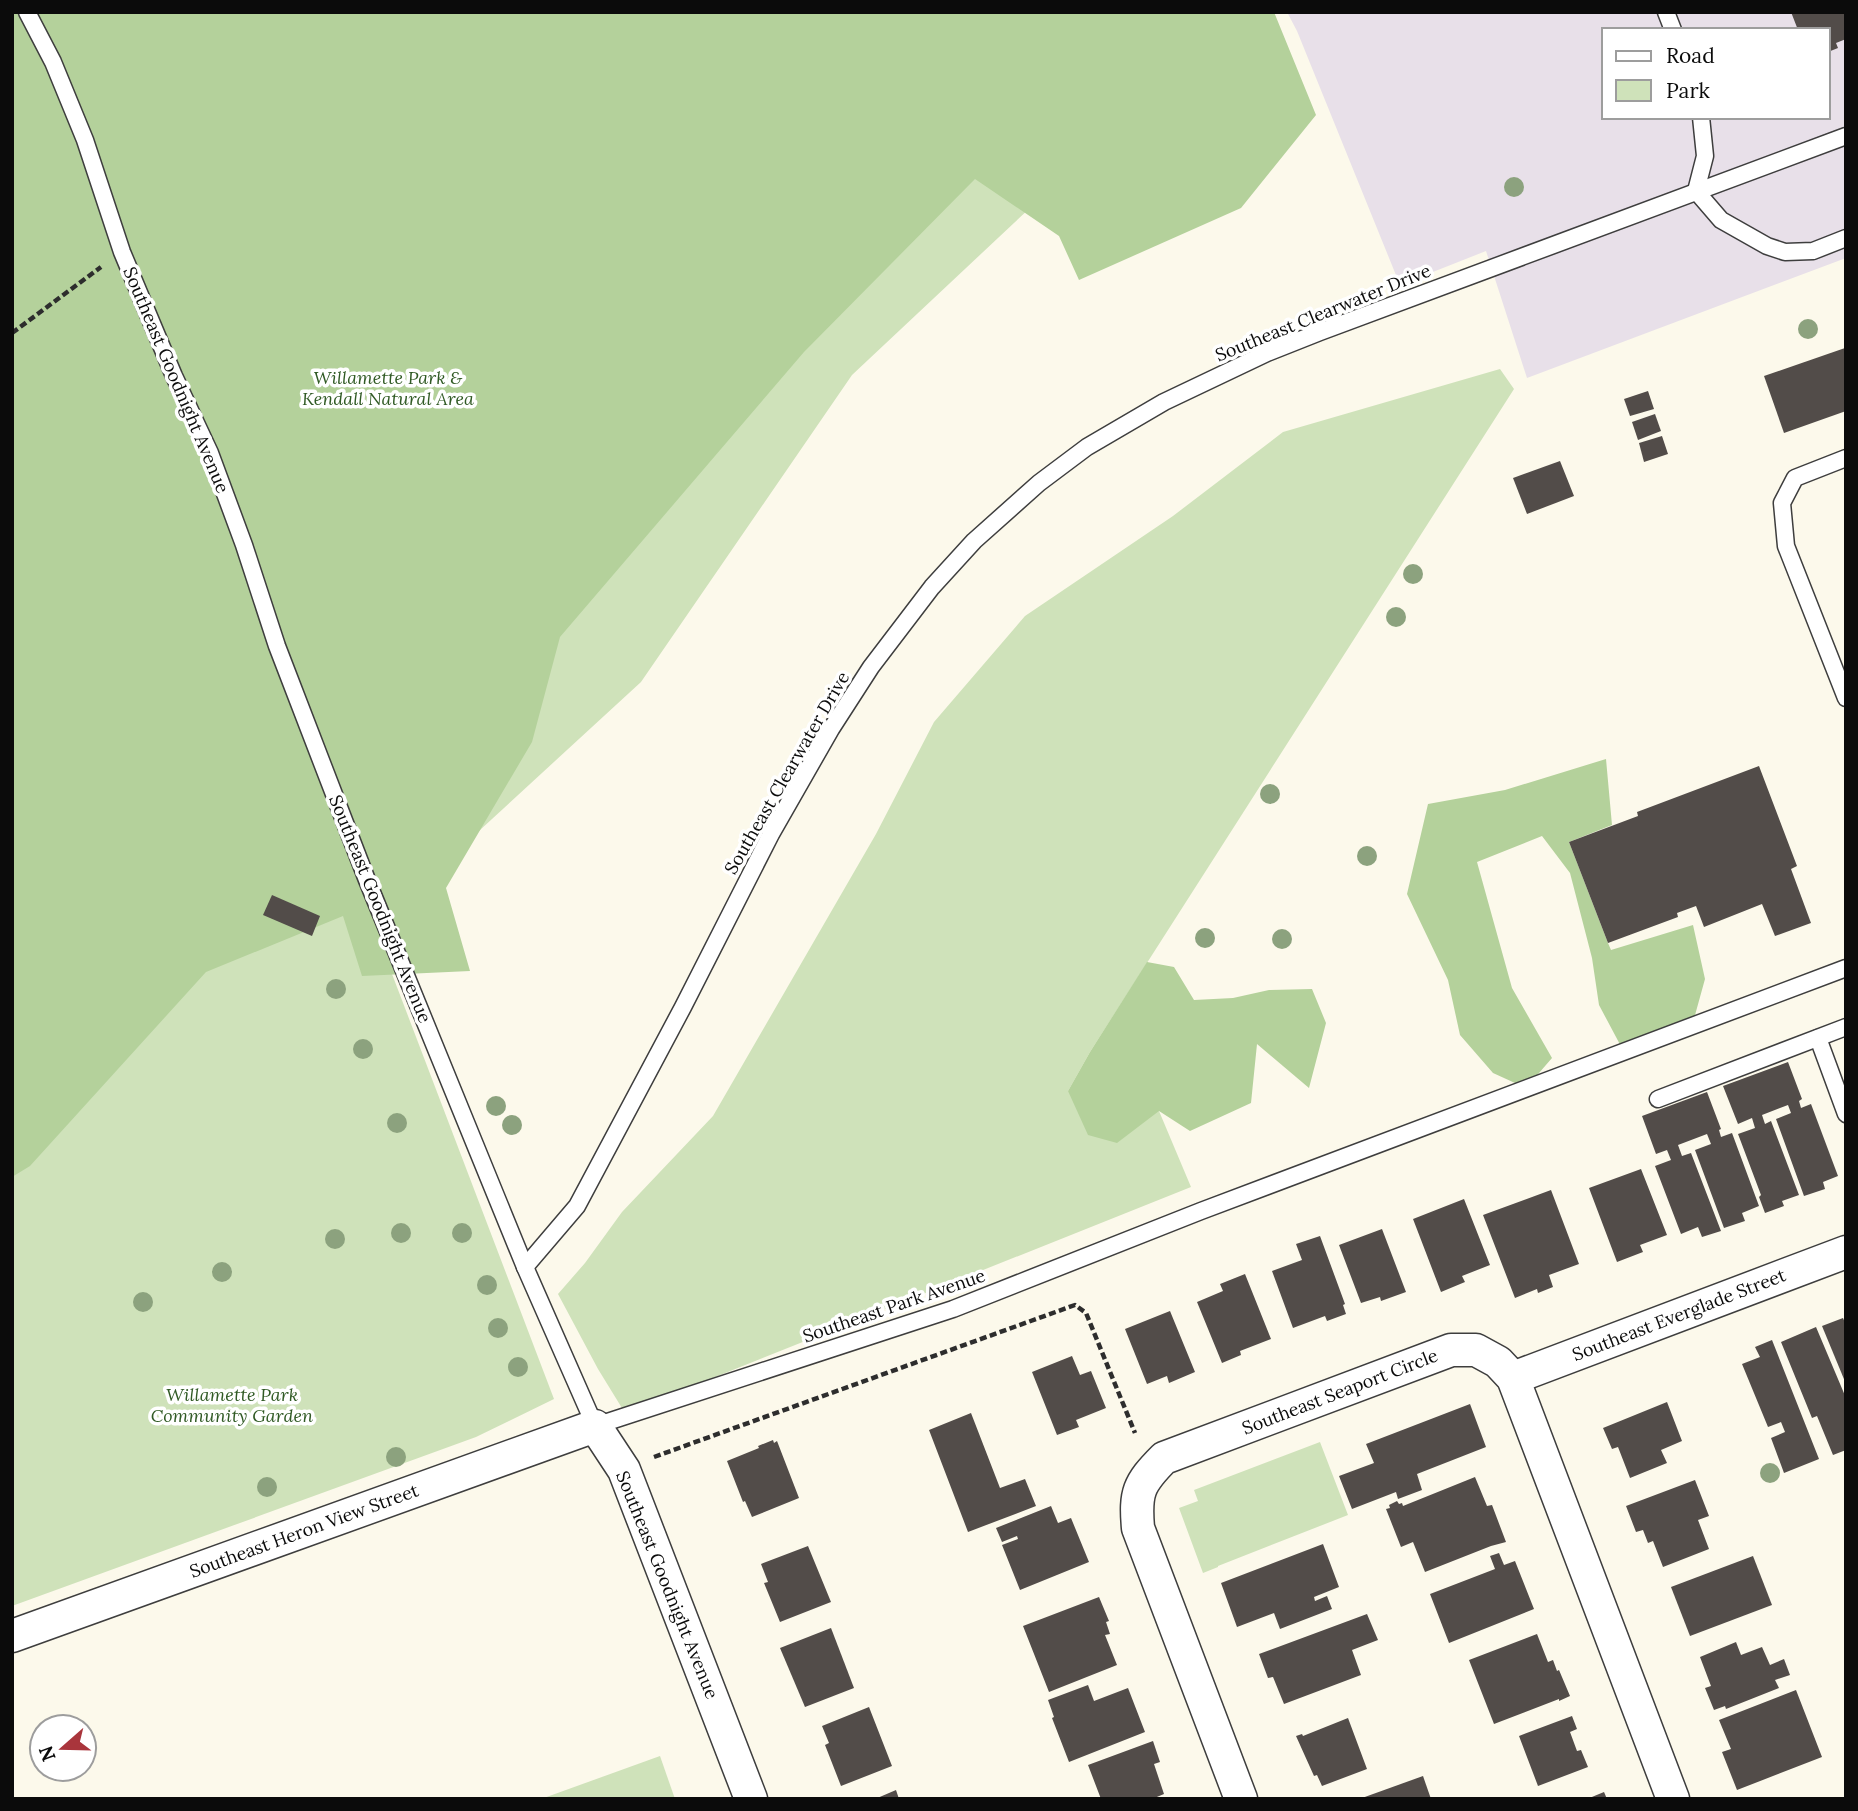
<svg xmlns="http://www.w3.org/2000/svg" width="1858" height="1811" font-family="Lora,serif">
  <style>
    .industrial { fill: #e8e0e9; fill-rule: evenodd }
    .green { fill: #cfe2ba }
    .forest { fill: #b4d19b }
    .building { fill: #524c49 }
    .lines { fill: none; stroke-linecap: round; stroke-linejoin: round }
    .lane-casing { stroke: #3e3e3e; stroke-width: 19 }
    .street-casing { stroke: #3e3e3e; stroke-width: 35 }
    .path { stroke: #2d2d2d; stroke-width: 4.5; stroke-dasharray: 7 3.5; stroke-linecap: butt }
    .lane { stroke: #fff; stroke-width: 16 }
    .street { stroke: #fff; stroke-width: 32 }
    .tree { fill: #8ca27e }
    .labels { text-anchor: middle; stroke-width: 7; stroke-linejoin: round; paint-order: stroke }
    .street-label { font-size: 18px; fill: #0b0b0b; stroke: #fff }
    .park-label { font-size: 18px; font-style: italic; fill: #305a24; stroke: #fff }
  </style>
  <rect width="100%" height="100%" fill="#fcf9eb"/>
  <path class="industrial" d="M1287,12H1846V258L1527,378L1486,251L1400,285L1297,31ZM1604,30H1828V117H1604Z"/>
  <g class="green">
    <polygon points="12,12 1000,12 1031,207 852,375 641,682 456,852 360,890 554,1399 476,1437 12,1606"/>
    <polygon points="1500,369 1514,389 1090,1052 1068,1091 1159,1111 1191,1187 625,1413 598,1369 558,1294 585,1263 622,1212 713,1116 876,834 934,722 1025,616 1173,516 1283,432"/>
    <polygon points="1320,1442 1348,1515 1218,1566 1218,1567 1203,1573 1179,1508 1198,1501 1194,1490"/>
    <polygon points="660,1756 675,1799 541,1799"/>
  </g>
  <g class="forest">
    <polygon points="12,12 1274,12 1316,115 1241,208 1079,280 1059,236 975,179 804,352 560,637 532,742 446,888 470,971 362,976 343,916 206,972 30,1166 12,1177"/>
    <polygon points="1606,759 1612,825 1569,842 1608,943 1611,950 1693,925 1705,979 1692,1026 1624,1052 1599,1005 1592,958 1570,873 1542,836 1477,862 1512,988 1552,1058 1526,1088 1493,1073 1460,1035 1448,980 1407,894 1428,804 1505,790"/>
    <polygon points="1147,962 1174,967 1194,1000 1233,998 1269,990 1312,989 1326,1023 1309,1088 1257,1044 1251,1103 1190,1131 1159,1111 1117,1143 1088,1135 1068,1091 1090,1052"/>
  </g>
  <g class="building">
    <polygon points="1791,12 1846,12 1846,39 1836,43 1838,48 1828,52 1828,30 1798,30"/>
    <polygon points="1845,348 1846,411 1784,433 1764,376"/>
    <polygon points="1648,391 1654,409 1630,416 1624,399"/>
    <polygon points="1655,414 1661,431 1638,440 1632,422"/>
    <polygon points="1662,436 1668,454 1644,462 1639,443"/>
    <polygon points="1560,461 1574,496 1527,514 1513,478"/>
    <polygon points="1759,766 1797,866 1791,869 1811,923 1775,936 1762,904 1704,927 1696,906 1677,913 1678,917 1608,943 1569,842 1638,816 1637,812"/>
    <polygon points="272,895 320,916 312,936 263,915"/>
    <polygon points="1788,1062 1802,1099 1799,1101 1801,1108 1811,1104 1838,1176 1823,1182 1825,1189 1804,1196 1776,1119 1791,1113 1788,1105 1762,1115 1765,1124 1771,1121 1799,1195 1782,1201 1784,1206 1765,1213 1759,1197 1761,1195 1738,1134 1755,1128 1752,1118 1738,1124 1723,1086"/>
    <polygon points="1707,1092 1721,1129 1719,1130 1721,1137 1732,1133 1759,1206 1742,1213 1745,1221 1724,1228 1695,1150 1711,1144 1707,1134 1678,1145 1682,1156 1691,1153 1721,1231 1702,1237 1698,1227 1681,1234 1655,1166 1671,1160 1667,1150 1656,1154 1642,1116"/>
    <polygon points="1641,1169 1667,1235 1640,1245 1643,1252 1617,1262 1589,1188"/>
    <polygon points="1551,1190 1579,1264 1549,1275 1553,1287 1538,1293 1537,1289 1515,1298 1483,1215"/>
    <polygon points="1464,1199 1490,1265 1462,1276 1465,1282 1441,1292 1413,1219"/>
    <polygon points="1382,1229 1406,1292 1381,1301 1380,1297 1361,1303 1339,1245"/>
    <polygon points="1320,1236 1345,1304 1343,1305 1346,1314 1327,1321 1325,1316 1293,1328 1272,1271 1302,1260 1296,1244"/>
    <polygon points="1245,1274 1271,1339 1240,1351 1241,1355 1222,1363 1197,1302 1223,1291 1220,1284"/>
    <polygon points="1170,1311 1195,1372 1169,1383 1167,1376 1147,1384 1125,1329"/>
    <polygon points="1843,1318 1846,1325 1846,1384 1822,1326"/>
    <polygon points="1816,1327 1846,1398 1846,1450 1833,1455 1817,1416 1812,1418 1781,1342"/>
    <polygon points="1772,1340 1819,1459 1784,1473 1771,1438 1785,1432 1781,1422 1768,1427 1742,1364 1760,1357 1755,1347"/>
    <polygon points="1072,1356 1080,1375 1091,1371 1106,1408 1076,1420 1079,1427 1057,1435 1032,1372"/>
    <polygon points="1667,1402 1682,1441 1661,1450 1667,1463 1630,1478 1618,1447 1612,1449 1603,1428"/>
    <polygon points="1470,1404 1486,1447 1417,1474 1422,1490 1398,1499 1396,1492 1352,1509 1339,1476 1374,1463 1366,1444"/>
    <polygon points="971,1413 1000,1488 1025,1479 1036,1506 968,1532 929,1430"/>
    <polygon points="773,1440 774,1443 777,1441 799,1498 752,1517 745,1501 743,1502 727,1461 759,1448 758,1446"/>
    <polygon points="1475,1477 1487,1506 1492,1505 1506,1542 1491,1546 1425,1572 1413,1542 1401,1547 1386,1509 1390,1508 1389,1505 1397,1501 1399,1504 1402,1503 1403,1506"/>
    <polygon points="1695,1480 1709,1516 1698,1520 1709,1549 1663,1567 1653,1541 1648,1543 1643,1530 1636,1532 1626,1506"/>
    <polygon points="1051,1506 1058,1523 1071,1518 1089,1562 1020,1590 1002,1545 1018,1539 1017,1536 1002,1542 996,1528"/>
    <polygon points="1323,1544 1339,1587 1314,1597 1315,1601 1327,1596 1332,1609 1280,1629 1274,1613 1237,1627 1221,1583"/>
    <polygon points="808,1546 831,1602 780,1622 764,1583 768,1582 761,1564"/>
    <polygon points="1499,1553 1504,1565 1515,1561 1534,1609 1449,1643 1430,1594 1495,1569 1490,1556"/>
    <polygon points="1753,1556 1772,1605 1690,1636 1671,1587"/>
    <polygon points="1099,1597 1109,1621 1106,1622 1110,1634 1105,1635 1117,1665 1049,1692 1023,1626"/>
    <polygon points="1367,1614 1378,1640 1352,1650 1361,1675 1284,1704 1273,1677 1268,1678 1259,1654"/>
    <polygon points="831,1628 854,1688 805,1707 780,1648"/>
    <polygon points="1537,1634 1548,1662 1553,1660 1557,1671 1559,1670 1570,1696 1559,1701 1559,1699 1494,1724 1469,1660"/>
    <polygon points="1736,1642 1741,1655 1762,1647 1770,1665 1784,1659 1790,1675 1775,1680 1779,1688 1726,1709 1725,1706 1714,1710 1705,1688 1711,1686 1700,1657"/>
    <polygon points="1088,1685 1094,1701 1128,1688 1145,1732 1069,1762 1052,1718 1054,1717 1048,1700"/>
    <polygon points="1796,1690 1822,1757 1737,1790 1722,1752 1731,1749 1719,1720"/>
    <polygon points="869,1707 892,1766 841,1786 825,1745 829,1743 822,1726"/>
    <polygon points="1572,1716 1577,1729 1570,1732 1577,1751 1581,1750 1588,1767 1538,1786 1519,1736"/>
    <polygon points="1348,1718 1367,1769 1322,1786 1317,1775 1314,1776 1296,1736 1302,1734 1303,1736"/>
    <polygon points="1153,1741 1160,1762 1154,1764 1164,1794 1152,1799 1101,1799 1088,1765"/>
    <polygon points="1423,1776 1431,1799 1362,1799 1362,1798"/>
    <polygon points="896,1790 899,1799 875,1799"/>
    <polygon points="1604,1792 1607,1799 1587,1799"/>
  </g>
  <g class="lines">
    <g class="lane-casing">
      <g id="lane">
        <polyline points="27,12 53,62 85,140 122,252 174,376 210,453 244,545 277,646 367,880 525,1267 595,1426 953,1309 1201,1211 1846,968"/>
        <polyline points="1666,12 1673,30"/>
        <polyline points="1696,191 1721,220 1767,246 1785,252 1813,251 1846,238"/>
        <polyline points="1696,191 1705,156 1701,117"/>
        <polyline points="1846,458 1795,478 1782,503 1786,546 1846,698"/>
        <polyline points="1818,1038 1846,1114"/>
        <polyline points="1658,1099 1846,1027"/>
        <polyline points="525,1267 577,1206 683,1007 771,834 831,729 871,667 932,587 974,541 1039,483 1087,447 1164,402 1267,353 1320,332 1846,136"/>
      </g>
    </g>
    <g class="street-casing">
      <g id="street">
        <polyline points="1513,1378 1846,1252"/>
        <polyline points="12,1636 595,1426 624,1470 751,1799"/>
        <path d="M1241,1799L1138,1528C1135,1493 1138,1484 1164,1458L1451,1350H1476L1498,1362L1513,1378L1673,1799"/>
      </g>
    </g>
    <g class="path">
      <polyline points="12,333 101,267"/>
      <polyline points="654,1457 1075,1305 1086,1313 1135,1433"/>
    </g>
    <use href="#lane" class="lane"/>
    <use href="#street" class="street"/>
  </g>
  <g class="tree">
    <circle cx="1514" cy="187" r="10"/>
    <circle cx="1808" cy="329" r="10"/>
    <circle cx="1413" cy="574" r="10"/>
    <circle cx="1396" cy="617" r="10"/>
    <circle cx="1270" cy="794" r="10"/>
    <circle cx="1367" cy="856" r="10"/>
    <circle cx="1205" cy="938" r="10"/>
    <circle cx="1282" cy="939" r="10"/>
    <circle cx="336" cy="989" r="10"/>
    <circle cx="363" cy="1049" r="10"/>
    <circle cx="496" cy="1106" r="10"/>
    <circle cx="397" cy="1123" r="10"/>
    <circle cx="512" cy="1125" r="10"/>
    <circle cx="401" cy="1233" r="10"/>
    <circle cx="462" cy="1233" r="10"/>
    <circle cx="335" cy="1239" r="10"/>
    <circle cx="222" cy="1272" r="10"/>
    <circle cx="487" cy="1285" r="10"/>
    <circle cx="143" cy="1302" r="10"/>
    <circle cx="498" cy="1328" r="10"/>
    <circle cx="518" cy="1367" r="10"/>
    <circle cx="396" cy="1457" r="10"/>
    <circle cx="1770" cy="1473" r="10"/>
    <circle cx="267" cy="1487" r="10"/>
  </g>
  <g class="labels">
    <g class="street-label">
      <text transform="translate(1323 313) rotate(-22)" y="6">Southeast Clearwater Drive</text>
      <text transform="translate(176 380) rotate(67)" y="6">Southeast Goodnight Avenue</text>
      <text transform="translate(787 773) rotate(-60)" y="6">Southeast Clearwater Drive</text>
      <text transform="translate(380 909) rotate(68)" y="6">Southeast Goodnight Avenue</text>
      <text transform="translate(894 1306) rotate(-19)" y="6">Southeast Park Avenue</text>
      <text transform="translate(1679 1315) rotate(-21)" y="6">Southeast Everglade Street</text>
      <text transform="translate(1340 1392) rotate(-21)" y="6">Southeast Seaport Circle</text>
      <text transform="translate(304 1531) rotate(-20)" y="6">Southeast Heron View Street</text>
      <text transform="translate(667 1585) rotate(68)" y="6">Southeast Goodnight Avenue</text>
    </g>
    <g class="park-label">
      <text x="388" y="384">Willamette Park &amp;<tspan x="388" dy="21">Kendall Natural Area</tspan></text>
      <text x="232" y="1401">Willamette Park<tspan x="232" dy="21">Community Garden</tspan></text>
    </g>
  </g>
  <rect width="1858" height="1811" fill="none" stroke="#0b0b0b" stroke-width="28"/>
  <rect x="1602" y="28" width="228" height="91" fill="#ffffff" stroke="#9d9d9d" stroke-width="2"/>
  <rect x="1616" y="51" width="35" height="10" fill="#ffffff" stroke="#9d9d9d" stroke-width="2"/>
  <text x="1666" y="63" font-size="21" fill="#0b0b0b">Road</text>
  <rect x="1616" y="80" width="35" height="21" fill="#cfe2ba" stroke="#9d9d9d" stroke-width="2"/>
  <text x="1666" y="98" font-size="21" fill="#0b0b0b">Park</text>
  <g transform="translate(63 1748) rotate(250)"><circle r="33" fill="#ffffff" stroke="#9d9d9d" stroke-width="2"/>
  <path d="M0-5L12 26L0 18L-12 26Z" fill="#a9353c"/>
  <text y="-10" font-size="19" font-weight="bold" text-anchor="middle" fill="#0b0b0b">N</text>
  </g>
</svg>
